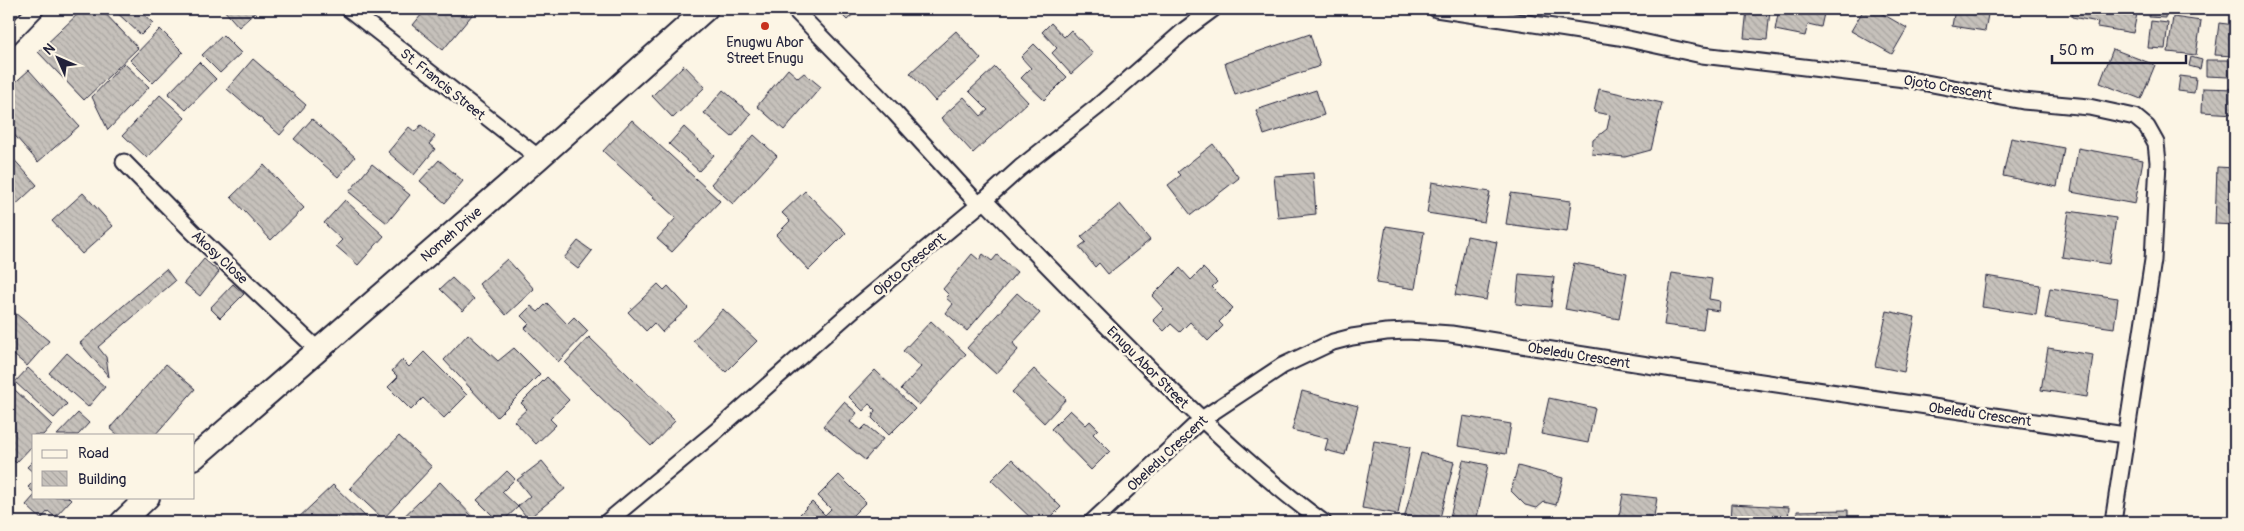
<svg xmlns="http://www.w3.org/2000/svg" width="2244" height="531" font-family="Pangolin,sans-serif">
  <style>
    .building { fill: url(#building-back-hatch); stroke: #22223b }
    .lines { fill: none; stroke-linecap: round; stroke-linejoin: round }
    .minor-casing { stroke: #22223b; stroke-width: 19 }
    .secondary-casing { stroke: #22223b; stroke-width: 26 }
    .minor { stroke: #fcf5e5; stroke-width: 15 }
    .secondary { stroke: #fcf5e5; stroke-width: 22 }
    .poi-dot { fill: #c8321e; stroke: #fcf5e5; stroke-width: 2 }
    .labels { text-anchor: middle; stroke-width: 5; stroke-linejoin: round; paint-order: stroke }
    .poi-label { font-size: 14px; fill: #22223b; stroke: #fcf5e5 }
    .street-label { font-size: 14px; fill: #22223b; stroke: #fcf5e5 }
  </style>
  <defs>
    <pattern id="building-back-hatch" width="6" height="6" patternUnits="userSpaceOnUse" patternTransform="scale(1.25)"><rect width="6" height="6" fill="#c6c1bb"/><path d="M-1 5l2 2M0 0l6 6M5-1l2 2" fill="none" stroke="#aaa6a2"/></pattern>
  </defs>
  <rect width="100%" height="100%" fill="#fcf5e5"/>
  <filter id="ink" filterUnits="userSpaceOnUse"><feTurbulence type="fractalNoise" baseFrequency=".02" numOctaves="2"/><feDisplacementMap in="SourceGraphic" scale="10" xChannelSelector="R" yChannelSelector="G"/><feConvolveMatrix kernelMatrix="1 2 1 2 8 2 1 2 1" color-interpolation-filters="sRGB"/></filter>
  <g filter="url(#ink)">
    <g class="building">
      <polygon points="83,9 101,9 138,48 84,100 38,52"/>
      <polygon points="113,9 138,9 153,23 141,35"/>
      <polygon points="223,9 259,9 239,27"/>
      <polygon points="426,9 477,9 443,50 413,25"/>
      <polygon points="836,9 859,9 847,20"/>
      <polygon points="1747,9 1770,10 1767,40 1744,38"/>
      <polygon points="1779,9 1825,9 1821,27 1808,24 1805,36 1775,30"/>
      <polygon points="1864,9 1874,9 1907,28 1892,54 1851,31"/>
      <polygon points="1955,9 1989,9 1985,31 1952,26"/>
      <polygon points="2073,9 2138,9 2133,33 2097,27 2098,22 2072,17"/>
      <polygon points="2150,9 2166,9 2165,18 2149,17"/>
      <polygon points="2173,17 2201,21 2196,55 2168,52"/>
      <polygon points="2151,21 2168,23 2165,49 2148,48"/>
      <polygon points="1051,23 1064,37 1071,30 1093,54 1071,74 1052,53 1057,48 1042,32"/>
      <polygon points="2219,23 2235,25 2235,56 2215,55"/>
      <polygon points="160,29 183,52 153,83 130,60"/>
      <polygon points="956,31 981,59 935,101 910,73"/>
      <polygon points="1310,34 1320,66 1235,95 1225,63"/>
      <polygon points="223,35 241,53 220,73 202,55"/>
      <polygon points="1034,44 1067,77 1044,100 1021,78 1031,68 1021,57"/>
      <polygon points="2113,49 2155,65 2141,99 2100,83"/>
      <polygon points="2191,57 2202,60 2200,69 2189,66"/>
      <polygon points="253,59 306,105 280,135 227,89"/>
      <polygon points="2206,60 2229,60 2229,77 2206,76"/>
      <polygon points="199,62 216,79 186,110 168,94"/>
      <polygon points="124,63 149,87 108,130 92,97"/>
      <polygon points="684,65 705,87 673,118 652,96"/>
      <polygon points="995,67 1028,102 973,153 941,118 964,97 981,116 988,110 969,91"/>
      <polygon points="788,69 798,78 804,73 821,87 784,130 757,106"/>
      <polygon points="29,70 79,126 38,162 9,129 9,88"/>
      <polygon points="2180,76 2196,78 2194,93 2178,91"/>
      <polygon points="2203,88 2235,89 2235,114 2202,112"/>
      <polygon points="1599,89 1662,103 1651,150 1625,157 1592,154 1593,140 1607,129 1610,115 1594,112"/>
      <polygon points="723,90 751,114 732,137 704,113"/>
      <polygon points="1316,90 1324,115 1264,135 1256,110"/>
      <polygon points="160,95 185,118 147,158 123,135"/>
      <polygon points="312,119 355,157 338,177 294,139"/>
      <polygon points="632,120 720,201 672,252 657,239 676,218 603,151"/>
      <polygon points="421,125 435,137 429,144 435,149 414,175 388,152 409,127 415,132"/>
      <polygon points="684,127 714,155 699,171 669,144"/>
      <polygon points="754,135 777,156 733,204 711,184"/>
      <polygon points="2011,138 2064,148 2057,187 2003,176"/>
      <polygon points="1213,144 1239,178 1191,215 1168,185 1181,175 1178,172"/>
      <polygon points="2078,148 2143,160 2135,204 2071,192"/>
      <polygon points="9,154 37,185 9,211"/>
      <polygon points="439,160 463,181 445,203 420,181"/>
      <polygon points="372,164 410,195 387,223 349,192"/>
      <polygon points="264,165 304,208 271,240 231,197"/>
      <polygon points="2217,167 2235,168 2235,225 2215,224"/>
      <polygon points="1313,173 1316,214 1278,218 1274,176"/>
      <polygon points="1432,182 1490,192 1484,222 1427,213"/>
      <polygon points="805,191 846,233 809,270 776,235 790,221 782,213"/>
      <polygon points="83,193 113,226 82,254 52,221"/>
      <polygon points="1511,193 1571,201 1567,232 1506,224"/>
      <polygon points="345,200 384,236 358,265 336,246 342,240 324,223"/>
      <polygon points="1120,204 1150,240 1108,274 1099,263 1095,267 1079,247 1086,242 1081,237"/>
      <polygon points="2069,211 2116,218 2109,264 2062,257"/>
      <polygon points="1386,226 1424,232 1415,289 1376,283"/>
      <polygon points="1467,236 1497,242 1486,300 1455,295"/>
      <polygon points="578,241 592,251 578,269 564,258"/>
      <polygon points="972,254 979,260 983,254 992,261 997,255 1017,272 967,331 946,313 953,304 946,298 949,295 943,289"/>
      <polygon points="204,259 219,272 200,296 184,283"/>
      <polygon points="507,259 534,289 506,315 479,284"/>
      <polygon points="1574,263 1627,273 1619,319 1565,309"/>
      <polygon points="1180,268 1191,280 1203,268 1217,282 1212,287 1233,308 1219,322 1223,326 1208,341 1190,322 1180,332 1171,324 1164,331 1153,320 1164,309 1152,296"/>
      <polygon points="166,269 175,281 98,347 106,357 109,377 80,343"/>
      <polygon points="1672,273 1712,279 1709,299 1720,301 1719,311 1706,309 1703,330 1664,325"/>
      <polygon points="1519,274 1554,277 1551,307 1516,304"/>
      <polygon points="1986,276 2040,285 2036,315 1982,307"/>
      <polygon points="452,278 474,299 463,311 440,289"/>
      <polygon points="233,284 244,294 220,318 210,308"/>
      <polygon points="658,284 664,290 668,286 688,308 662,332 654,323 646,331 628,312"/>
      <polygon points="2050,288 2118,298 2114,328 2045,318"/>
      <polygon points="1017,293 1040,313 1013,343 1018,350 996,374 967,348"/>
      <polygon points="547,303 567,324 574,317 588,331 558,362 525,328 529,324 521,316 531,306 538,312"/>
      <polygon points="9,308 49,341 27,366 9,351"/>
      <polygon points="723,309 757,341 726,372 693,341"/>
      <polygon points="1887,311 1915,317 1904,372 1875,366"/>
      <polygon points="931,321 966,354 919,405 901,389 921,367 903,351"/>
      <polygon points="468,334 498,361 514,348 540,374 497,417 444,360"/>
      <polygon points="589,337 675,421 651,446 565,363"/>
      <polygon points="2048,348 2093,355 2087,397 2041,390"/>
      <polygon points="424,352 467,395 444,418 423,398 411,410 388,387 398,377 392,371 402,360 409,367"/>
      <polygon points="67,353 105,387 88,407 49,373"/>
      <polygon points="166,364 195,389 155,435 118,435 110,428"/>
      <polygon points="28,368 67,404 54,418 15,382"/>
      <polygon points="1034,369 1066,399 1044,423 1012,392"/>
      <polygon points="875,370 915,409 889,435 872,418 875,410 869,404 863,411 849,397"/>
      <polygon points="547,377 569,400 550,419 556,425 536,444 514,421 527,409 521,403"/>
      <polygon points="14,389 52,425 43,435 34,435 34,444 16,463 9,456 9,395"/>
      <polygon points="1302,391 1358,406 1345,455 1325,450 1328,439 1292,430"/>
      <polygon points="1549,398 1595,408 1588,443 1541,434"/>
      <polygon points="844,402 857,413 850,422 861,430 866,425 883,439 865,460 823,426"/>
      <polygon points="1070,410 1086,425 1090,421 1098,429 1093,434 1110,451 1091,470 1051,429"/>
      <polygon points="78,413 89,423 78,435 57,435"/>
      <polygon points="1463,416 1511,424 1506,454 1458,446"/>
      <polygon points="399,436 432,467 383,519 350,488"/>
      <polygon points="1374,441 1410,447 1398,514 1362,508"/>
      <polygon points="1421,453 1454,462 1439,522 1418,522 1404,519"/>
      <polygon points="1012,459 1061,507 1046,522 1035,522 991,480"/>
      <polygon points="34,460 34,473 27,467"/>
      <polygon points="1463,460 1488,465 1476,522 1449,522"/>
      <polygon points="542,461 565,489 528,519 518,506 530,496 517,480"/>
      <polygon points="1518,466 1563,478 1556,505 1544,502 1537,508 1525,505 1511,491"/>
      <polygon points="507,471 515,479 502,492 518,507 502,522 499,522 477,500"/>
      <polygon points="839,475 866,502 846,522 808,522 800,514 812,502 825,515 831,509 818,496"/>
      <polygon points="34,481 34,493 28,487"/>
      <polygon points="440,482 473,517 467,522 398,522"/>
      <polygon points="333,485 369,520 367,522 294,522"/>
      <polygon points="1623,494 1657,498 1653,522 1618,522"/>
      <polygon points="34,496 68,497 71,500 55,517 48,511 41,519 26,505"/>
      <polygon points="1731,504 1789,507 1788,522 1730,522"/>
      <polygon points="1848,510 1848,522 1797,522 1797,511"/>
    </g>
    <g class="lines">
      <g class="minor-casing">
        <g id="minor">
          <polyline points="349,9 539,158"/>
          <polyline points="794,9 895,113 979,205"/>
          <polyline points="1436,9 1619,37 1702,55 1905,79 2023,101 2089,107 2135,117 2147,127 2156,143 2158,162 2153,260 2113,522"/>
          <polyline points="9,37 36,9"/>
          <polyline points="124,162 193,232 318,350"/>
          <path d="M984,200C1043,261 1102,322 1163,382C1214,431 1265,480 1323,522"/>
          <polyline points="607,522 715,432 854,309 979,205 1020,168 1097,107 1186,29 1213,9"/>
          <polyline points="1092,522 1202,419 1282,366 1333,342 1352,337 1386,332 1408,331 1451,334 1673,369 2125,435"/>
        </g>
      </g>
      <g class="secondary-casing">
        <g id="secondary">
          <polyline points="194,458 539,158 706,9"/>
          <polyline points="122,522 148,497"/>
        </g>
      </g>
      <use href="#minor" class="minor"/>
      <use href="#secondary" class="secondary"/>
    </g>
  </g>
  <circle class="poi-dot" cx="765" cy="26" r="5"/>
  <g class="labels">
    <g class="poi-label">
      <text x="765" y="47">Enugwu Abor<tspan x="765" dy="16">Street Enugu</tspan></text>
    </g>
    <g class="street-label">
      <text transform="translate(443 84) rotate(39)" y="5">St. Francis Street</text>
      <text transform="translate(1948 87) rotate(10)" y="5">Ojoto Crescent</text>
      <text transform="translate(451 234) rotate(-41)" y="5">Nomeh Drive</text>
      <text transform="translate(220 257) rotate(43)" y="5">Akosy Close</text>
      <text transform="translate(909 264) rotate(-40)" y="5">Ojoto Crescent</text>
      <text transform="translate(1579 355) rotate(9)" y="5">Obeledu Crescent</text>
      <text transform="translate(1148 367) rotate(45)" y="5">Enugu Abor Street</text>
      <text transform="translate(1980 414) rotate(8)" y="5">Obeledu Crescent</text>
      <text transform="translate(1167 453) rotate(-43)" y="5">Obeledu Crescent</text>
    </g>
  </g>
  <rect width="2244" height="531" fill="none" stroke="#fcf5e5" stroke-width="30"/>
  <rect x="15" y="15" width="2214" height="501" fill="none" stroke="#22223b" stroke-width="2" filter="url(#ink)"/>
  <rect x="32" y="434" width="162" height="65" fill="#fcf5e5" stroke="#a5a1a1"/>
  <rect x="42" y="450" width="25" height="8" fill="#fcf5e5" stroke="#a5a1a1"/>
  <text x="78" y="458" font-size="15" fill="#22223b">Road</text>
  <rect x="42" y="471" width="25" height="15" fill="url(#building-back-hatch)" stroke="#a5a1a1"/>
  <text x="78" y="484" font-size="15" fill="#22223b">Building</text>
  <g transform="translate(58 58) rotate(315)" stroke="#fcf5e5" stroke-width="4" paint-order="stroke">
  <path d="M0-4L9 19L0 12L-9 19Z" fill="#22223b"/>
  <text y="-8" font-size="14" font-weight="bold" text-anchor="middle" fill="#22223b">N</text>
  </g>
  <path d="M2052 55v8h134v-8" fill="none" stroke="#22223b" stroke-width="2.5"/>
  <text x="2059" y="55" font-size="15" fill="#22223b" stroke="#fcf5e5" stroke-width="4" paint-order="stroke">50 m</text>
</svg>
